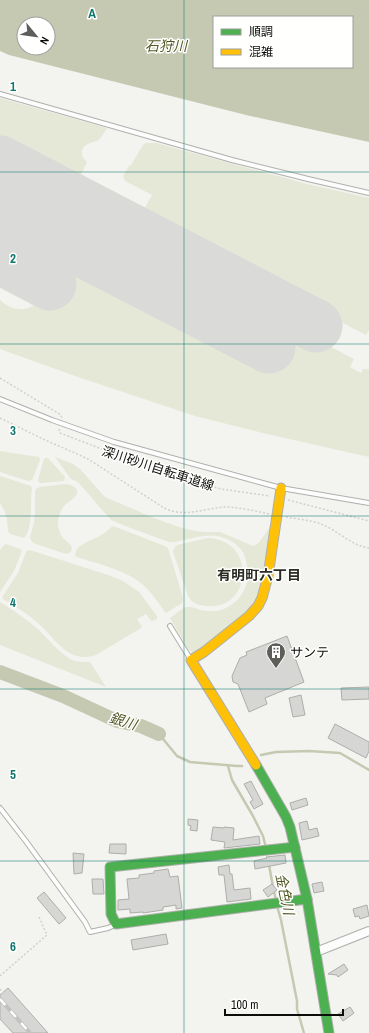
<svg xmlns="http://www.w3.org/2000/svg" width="369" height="1033" font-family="'Archivo Narrow','Noto Sans JP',sans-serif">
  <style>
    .green { fill: #e5e7d7 }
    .water { fill: #c6c9b2; fill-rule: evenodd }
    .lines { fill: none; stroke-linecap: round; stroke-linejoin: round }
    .stream { stroke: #c6c9b2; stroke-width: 2.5 }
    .river { stroke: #c6c9b2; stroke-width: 14 }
    .runway { stroke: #dadbd8; stroke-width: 53 }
    .building { fill: #d6d7d4; stroke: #adaeaa }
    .lane-casing { stroke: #afb0ac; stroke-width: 6 }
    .street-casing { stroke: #afb0ac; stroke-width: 10 }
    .fast-casing { stroke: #afb0ac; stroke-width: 11 }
    .slow-casing { stroke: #afb0ac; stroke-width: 11 }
    .path { stroke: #d0d0d0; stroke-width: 1.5; stroke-dasharray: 2 2; stroke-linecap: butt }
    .lane { stroke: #fdfdfd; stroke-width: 4 }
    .street { stroke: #fdfdfd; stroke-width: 8 }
    .fast { stroke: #4caf50; stroke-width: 9 }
    .slow { stroke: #ffc107; stroke-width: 9 }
    .rail-casing { stroke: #c2c2c0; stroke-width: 4 }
    .rail { stroke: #fffffe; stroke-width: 2.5; stroke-dasharray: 8; stroke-linecap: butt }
    .grid { fill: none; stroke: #0f766e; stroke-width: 1; stroke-opacity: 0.55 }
    .labels { text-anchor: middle; stroke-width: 3; stroke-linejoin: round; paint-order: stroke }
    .street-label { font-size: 13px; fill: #0c0c0a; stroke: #fffffe }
    .poi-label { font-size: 13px; fill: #0c0c0a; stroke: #fffffe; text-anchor: start }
    .water-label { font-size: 14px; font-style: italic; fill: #535724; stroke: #fffffe }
    .neighbourhood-label { font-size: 14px; font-weight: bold; fill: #2a2b25; stroke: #fffffe }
    .grid-label { font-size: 13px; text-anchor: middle; font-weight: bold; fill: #0f766e; stroke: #fffffe; stroke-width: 3; stroke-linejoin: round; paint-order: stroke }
  </style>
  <rect width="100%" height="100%" fill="#f3f4ef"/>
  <g class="green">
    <path d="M0,98L107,128C105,131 101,139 97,141C94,142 91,142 88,144C79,148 81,157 87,162L78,181L56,169L33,163L0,146Z"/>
    <polygon points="146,143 156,143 307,184 369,198 369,330 366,335 139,218 152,195 125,181 123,176 129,166 131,165 143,145"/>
    <polygon points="0,149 32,166 51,181 72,192 67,202 46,191 23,184 0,172"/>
    <path d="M0,176L22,187L41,202L124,246L127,241L354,359L350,367L361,373L363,369H369V457L267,434L195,416L75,376L0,349V300C11,311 29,313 40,300C45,294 50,282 54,275L0,247Z"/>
    <polygon points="138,221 330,321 334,333 321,338 128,238"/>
    <polygon points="0,451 25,455 39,457 40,460 32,480 28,481 0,472"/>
    <path d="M55,457L73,464L80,469L105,497L154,518L176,526L190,530L203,532H220L253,546C261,544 267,530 272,523L259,596L247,613L197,652H192L188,649L170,618C174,615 183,607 188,607C192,606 196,609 200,610C206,611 214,612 221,610C234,606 244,595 247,582C249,573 247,563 244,554C241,548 235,543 229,540C214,532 199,536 184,540C178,541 174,543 169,542L133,529L111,520L78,482L71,479Z"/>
    <polygon points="46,458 48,458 65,477 64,481 40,483 38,481 38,480 44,459"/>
    <path d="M0,476L31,486L32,488C30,501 33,530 24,538L10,534L8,531L7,519L5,512L0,503Z"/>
    <path d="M66,484C71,485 81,488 76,495C74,499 69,501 66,504C57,513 55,527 63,538C66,541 70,544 72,547L71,552L66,554L36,544L32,542L30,537L34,523L35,513V493L36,489L39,487Z"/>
    <path d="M113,526L165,546L168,548L183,598L182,603L166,613C159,604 152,592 142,584C126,570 98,564 77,557L75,555C76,543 95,540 103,534C107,532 109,528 113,526Z"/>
    <path d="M208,538C257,540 252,611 206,606C197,605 192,603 188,596L173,552V550L177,545Z"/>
    <polygon points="6,544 20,549 22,551 14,571 0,592 0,550 4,545"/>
    <path d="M30,550L111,576L123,581L139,592L157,616V619L153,621H151L146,614L137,619L142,627L141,628L96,655C68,664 57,640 39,624C28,614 16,607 3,599L2,597L18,573L26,552L27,551Z"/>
    <path d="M0,602C13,610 26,619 38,629C48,639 60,654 72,660C78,662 84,662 90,662L106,687L0,645Z"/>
  </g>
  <path class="water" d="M0,0H369V142L250,116L9,55L0,51ZM214,17H352V67H214ZM24,24H48V48H24Z"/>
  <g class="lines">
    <g class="stream">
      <polyline points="159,734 177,756 190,762 237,766 242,766"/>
      <polyline points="261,755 276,752 309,751 340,753 369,770"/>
      <polyline points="228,766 232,780 253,816 263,836 266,848"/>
      <polyline points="269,865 273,887 276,901"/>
      <polyline points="277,906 281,920 297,1001 297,1009 304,1033"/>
    </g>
    <polyline class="river" points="0,672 63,696 117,721 141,726 159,734"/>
    <g class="runway">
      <polyline points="0,162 316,326"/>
      <polyline points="0,208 269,347"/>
      <polyline points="0,258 50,284"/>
    </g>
  </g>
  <g class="building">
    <polygon points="287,636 304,682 265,698 267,704 249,712 238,684 233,682 232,676 240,658 247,655 246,652"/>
    <polygon points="369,687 369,699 342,700 341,688"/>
    <polygon points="301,695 305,715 293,717 289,698"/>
    <polygon points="335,724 369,742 369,751 366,758 328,738"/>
    <polygon points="251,781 263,804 254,809 250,802 253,800 244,784"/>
    <polygon points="306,798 308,805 292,810 290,803"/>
    <polygon points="188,819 198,820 197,831 190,830 191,826 188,825"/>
    <polygon points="307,821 309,830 317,828 319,836 302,840 299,823"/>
    <polygon points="213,827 224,828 224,827 234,828 233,840 259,836 260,844 224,848 225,842 211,840"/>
    <polygon points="110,844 126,844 126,854 109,853"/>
    <polygon points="73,853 84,854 82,873 74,874"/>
    <polygon points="285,855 286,863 255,869 254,861 267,858 266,857"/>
    <polygon points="229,865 230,874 232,874 234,890 250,888 251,899 227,902 224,875 219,875 218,867"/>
    <polygon points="168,869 170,877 178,876 182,908 176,909 176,905 163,907 163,910 143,913 143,912 130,913 130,909 118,910 118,900 129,899 127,879 139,878 139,875 154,873 154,871"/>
    <polygon points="92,879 103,879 104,894 93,894"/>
    <polygon points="322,882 324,891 314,893 312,884"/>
    <polygon points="272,884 277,890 268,897 263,890"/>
    <polygon points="44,892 66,918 59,924 37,898"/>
    <polygon points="367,905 369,916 360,919 359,916 355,917 353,909"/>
    <polygon points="166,934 168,944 133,950 131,940"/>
    <polygon points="344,964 348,970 338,977 337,975 328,974"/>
    <polygon points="8,988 48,1033 13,1033 0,1019 0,995"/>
    <polygon points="350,1007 354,1013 343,1021 338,1014"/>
  </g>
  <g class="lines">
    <g class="lane-casing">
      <g id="lane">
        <polyline points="0,94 232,160 308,179 369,193"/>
        <polyline points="0,399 52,420 114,442 143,450 281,488 369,503"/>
        <polyline points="170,626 191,660"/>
        <polyline points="0,808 25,840 85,922 90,932 108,928 115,925"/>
      </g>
    </g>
    <g class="street-casing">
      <polyline id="street" points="316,952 369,931"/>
    </g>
    <g class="fast-casing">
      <g id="fast">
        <polyline points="256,765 286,817 290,827 307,899 329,1033"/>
        <polyline points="295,847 110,867 111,914 116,924 307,899"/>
      </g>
    </g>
    <g class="slow-casing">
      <polyline id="slow" points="256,765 191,660 204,652 249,616 258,606 262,598 268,576 281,488"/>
    </g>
    <g class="path">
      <polyline points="0,378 61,415 62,418"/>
      <path d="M0,418L45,440L75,453L88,459L161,506C164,508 168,510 172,511C190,516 210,507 228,507C242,508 256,511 269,514"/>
      <polyline points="59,429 60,433 162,472 195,482 221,489 270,496"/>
      <polyline points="288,500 369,521"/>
      <path d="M286,517C297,519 310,520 321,524C337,530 352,546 369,548"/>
      <polyline points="0,976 47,935 39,917"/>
      <polyline points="0,989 4,994"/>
    </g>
    <use href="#lane" class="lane"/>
    <use href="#street" class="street"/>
    <use href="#fast" class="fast"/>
    <use href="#slow" class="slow"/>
    <g class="rail-casing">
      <polyline id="rail" points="0,999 30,1033"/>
    </g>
    <use href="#rail" class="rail"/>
  </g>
  <path class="grid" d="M184,0V1033M0,172H369M0,344H369M0,516H369M0,689H369M0,861H369"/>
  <defs>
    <g id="building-pin" transform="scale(1)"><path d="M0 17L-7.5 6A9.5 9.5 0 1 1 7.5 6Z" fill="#5d5d5a" stroke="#fffffe"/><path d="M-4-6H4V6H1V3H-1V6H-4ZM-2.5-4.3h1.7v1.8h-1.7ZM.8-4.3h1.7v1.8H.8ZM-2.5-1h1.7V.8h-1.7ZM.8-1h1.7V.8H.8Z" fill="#fff"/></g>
  </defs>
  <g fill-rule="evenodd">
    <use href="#building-pin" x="276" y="652"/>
  </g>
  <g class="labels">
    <g class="street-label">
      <text transform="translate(158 468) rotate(18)" y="5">深川砂川自転車道線</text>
    </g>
    <g class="poi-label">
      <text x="290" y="657">サンテ</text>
    </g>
    <g class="water-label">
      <text x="166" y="51">石狩川</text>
      <text transform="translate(123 721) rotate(17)" y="5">銀川</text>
      <text transform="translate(285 894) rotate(78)" y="5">金色川</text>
    </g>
    <g class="neighbourhood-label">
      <text x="259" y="580">有明町六丁目</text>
    </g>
  </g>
  <g class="grid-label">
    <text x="92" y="18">A</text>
    <text x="13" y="91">1</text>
    <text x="13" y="263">2</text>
    <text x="13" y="435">3</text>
    <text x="13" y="607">4</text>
    <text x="13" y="779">5</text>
    <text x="13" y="951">6</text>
  </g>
  <rect x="213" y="16" width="140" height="52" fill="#fffffe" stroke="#9e9e9c"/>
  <rect x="221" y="29" width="20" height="6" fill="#4caf50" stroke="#9e9e9c"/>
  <text x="249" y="36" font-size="12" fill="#0c0c0a">順調</text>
  <rect x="221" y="49" width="20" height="6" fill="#ffc107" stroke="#9e9e9c"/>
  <text x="249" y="56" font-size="12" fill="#0c0c0a">混雑</text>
  <g transform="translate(36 36) rotate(119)"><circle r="19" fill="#fffffe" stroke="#9e9e9c"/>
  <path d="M0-3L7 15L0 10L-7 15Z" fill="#5d5d5a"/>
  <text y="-6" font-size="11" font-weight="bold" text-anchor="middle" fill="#0c0c0a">N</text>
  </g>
  <path d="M225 1009v6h118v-6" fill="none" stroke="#0c0c0a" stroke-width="2"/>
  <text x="231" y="1009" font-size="12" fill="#0c0c0a" stroke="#fffffe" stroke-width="3" paint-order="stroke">100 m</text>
</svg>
